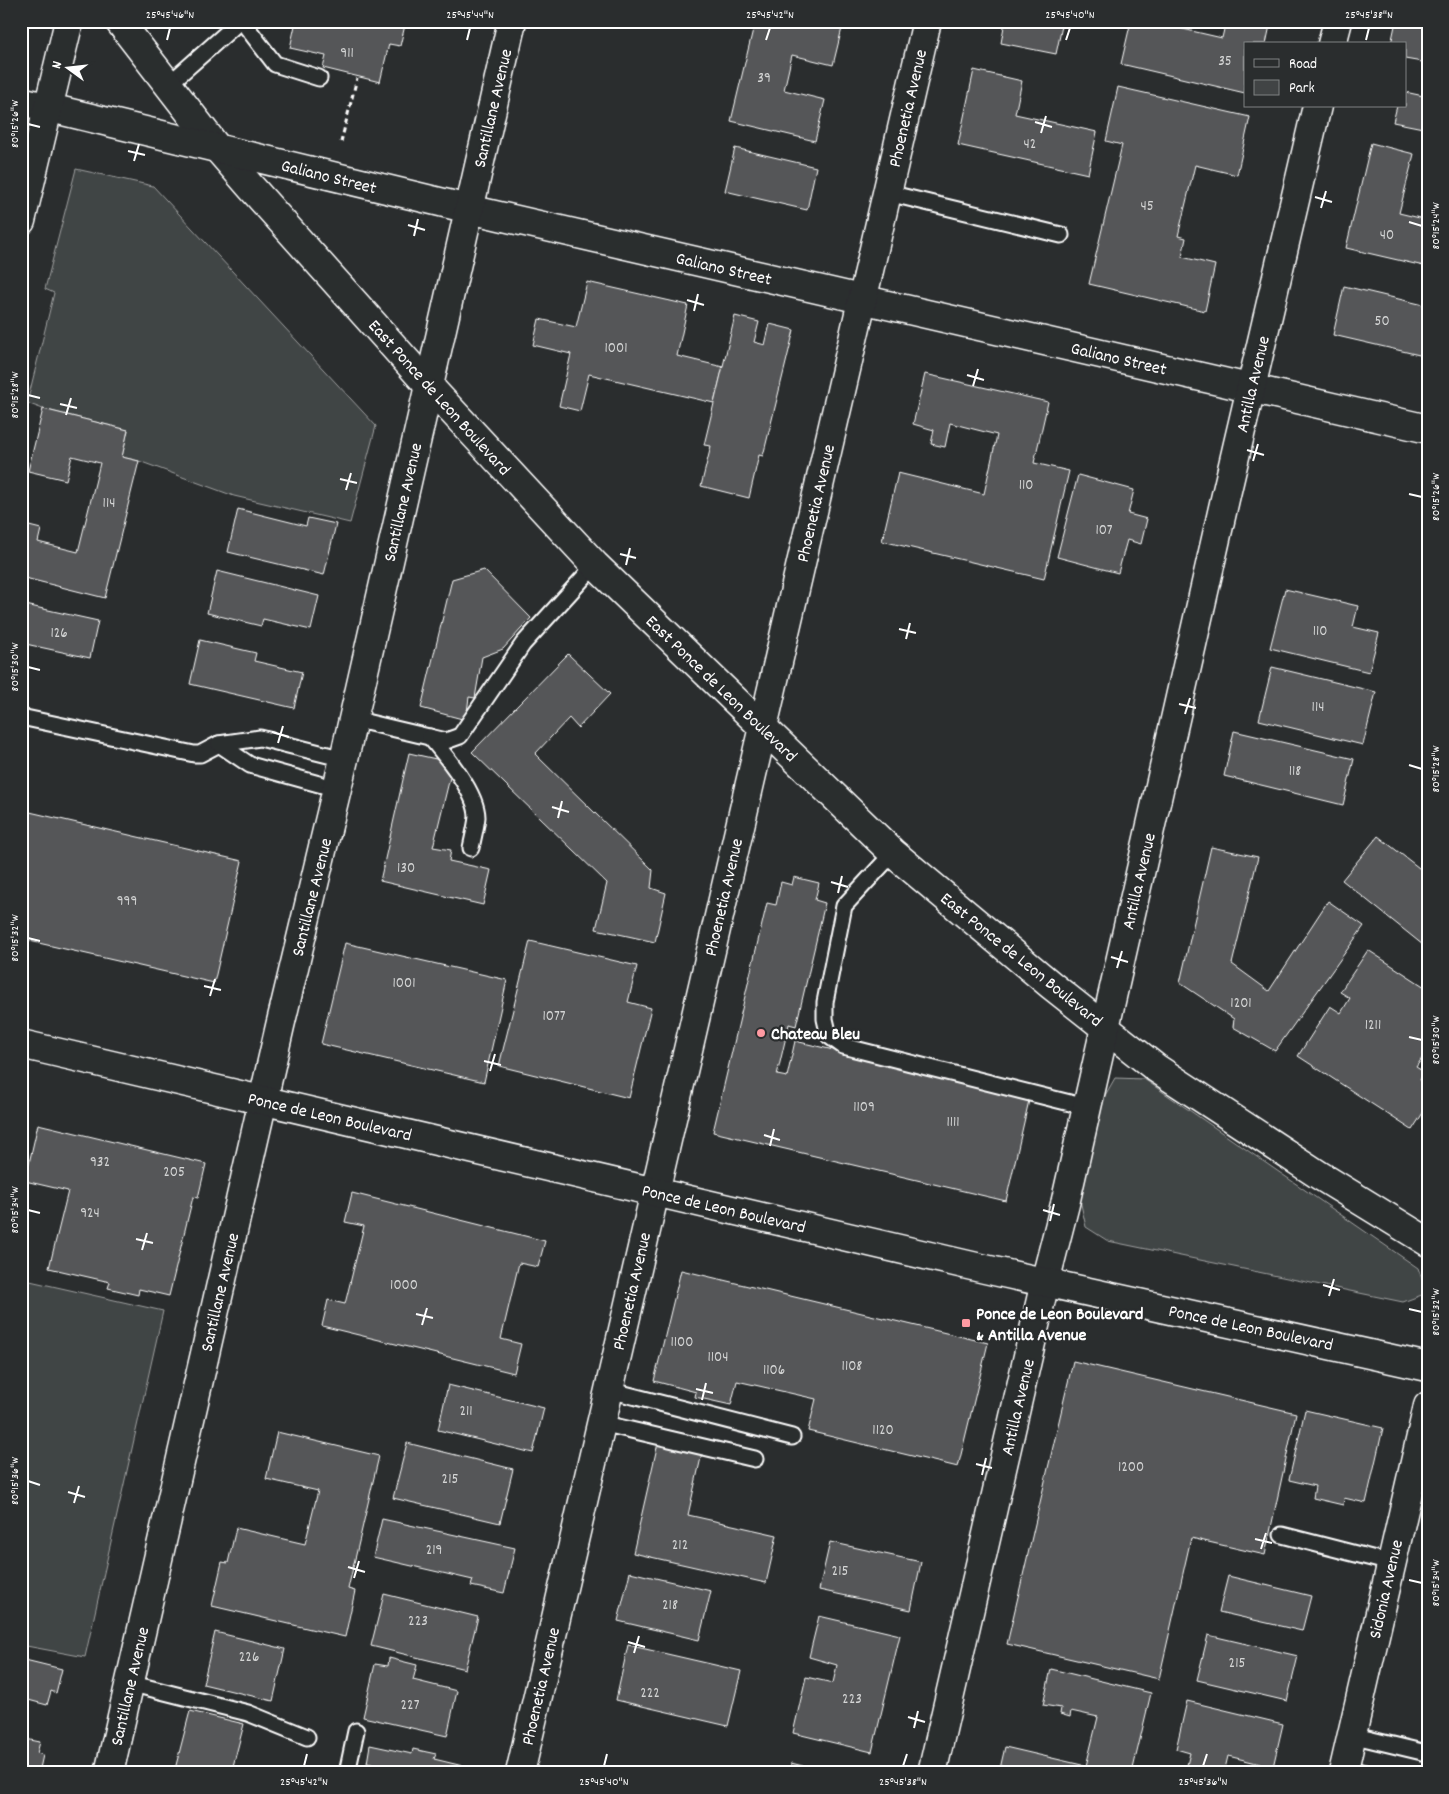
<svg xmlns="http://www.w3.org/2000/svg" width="1449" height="1794" font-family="Dekko,sans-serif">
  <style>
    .green { fill: #414445; stroke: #a0a2a2 }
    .building { fill: #555758; stroke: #fff }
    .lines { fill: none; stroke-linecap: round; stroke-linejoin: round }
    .lane-casing { stroke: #fff; stroke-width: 19 }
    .street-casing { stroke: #fff; stroke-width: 31 }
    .secondary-casing { stroke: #fff; stroke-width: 31 }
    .path { stroke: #fff; stroke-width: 3; stroke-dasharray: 5 4; stroke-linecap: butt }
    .lane { stroke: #2a2d2e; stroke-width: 15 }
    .street { stroke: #2a2d2e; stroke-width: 28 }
    .secondary { stroke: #2a2d2e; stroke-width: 28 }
    .ticks { fill: none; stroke: #fff; stroke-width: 2 }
    .poi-dot { fill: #ff9aa2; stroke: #2a2d2e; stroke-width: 2 }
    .labels { text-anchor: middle; stroke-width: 4.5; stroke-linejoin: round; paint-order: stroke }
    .number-label { font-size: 15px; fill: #d4d5d5 }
    .street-label { font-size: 18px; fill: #fff; stroke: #2a2d2e }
    .poi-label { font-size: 18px; font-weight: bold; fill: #fff; stroke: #2a2d2e; text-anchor: start }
    .neatline { fill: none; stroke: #fff; stroke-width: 2 }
    .ticks-label { font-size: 12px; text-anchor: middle; fill: #fff }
  </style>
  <rect width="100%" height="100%" fill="#2a2d2e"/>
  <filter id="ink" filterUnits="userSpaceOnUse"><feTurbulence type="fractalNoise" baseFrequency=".02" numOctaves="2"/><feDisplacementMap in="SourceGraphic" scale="10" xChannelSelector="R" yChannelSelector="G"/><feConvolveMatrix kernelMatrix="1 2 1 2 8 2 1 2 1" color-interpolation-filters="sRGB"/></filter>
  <g filter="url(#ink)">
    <g class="green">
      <polygon points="76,169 153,186 376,426 350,523 234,496 139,461 122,457 128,430 43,409 27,403 54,293 45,289"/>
      <polygon points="1115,1078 1144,1079 1418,1268 1427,1293 1403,1302 1108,1241 1086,1227 1080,1200 1103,1099"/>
      <polygon points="21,1279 163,1311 85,1657 21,1645"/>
    </g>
    <g class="building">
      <polygon points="296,21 406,21 400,46 389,44 380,82 323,68 326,56 290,48"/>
      <polygon points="755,21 830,21 843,24 833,65 792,55 784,90 825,100 815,141 731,121"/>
      <polygon points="1005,21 1063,21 1056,54 1001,43"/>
      <polygon points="1131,21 1148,21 1222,38 1226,21 1271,21 1266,44 1245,44 1245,93 1121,64"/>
      <polygon points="1396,21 1428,21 1428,63 1405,59 1405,44 1391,44"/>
      <polygon points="974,70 1022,81 1015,114 1097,132 1088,174 958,145"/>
      <polygon points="1118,87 1250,117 1237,175 1195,165 1178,236 1186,238 1182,257 1215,265 1205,311 1089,284 1122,145 1106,141"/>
      <polygon points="1405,92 1428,97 1428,129 1393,122 1397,106 1405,106"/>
      <polygon points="1371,143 1414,154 1399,213 1428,220 1428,267 1346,248"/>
      <polygon points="735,148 816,167 807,210 725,191"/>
      <polygon points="587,282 688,305 677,356 723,367 714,403 589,374 580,411 559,406 571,354 533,345 539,319 576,327"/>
      <polygon points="1344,286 1428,306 1428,357 1333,335"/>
      <polygon points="735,316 759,322 754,342 765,345 770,324 794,330 763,456 759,455 749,498 701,486 711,446 704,445"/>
      <polygon points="925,374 1048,402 1034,463 1069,471 1044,579 882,541 898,473 984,494 997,435 950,423 945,447 931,444 934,430 913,424"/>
      <polygon points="43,409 128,430 122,457 139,461 105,598 21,577 21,524 41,529 38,542 78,552 100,463 72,456 66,480 28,471"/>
      <polygon points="1078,475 1134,490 1128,514 1147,519 1141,544 1127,540 1118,573 1057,557"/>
      <polygon points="238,509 306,526 308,518 336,524 324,575 228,552"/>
      <polygon points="484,570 531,618 503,649 482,657 475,698 469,697 466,720 421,708 452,579"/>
      <polygon points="217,571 319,596 311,630 263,619 261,626 207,613"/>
      <polygon points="1285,589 1358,606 1353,627 1379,633 1369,672 1270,648"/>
      <polygon points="21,604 98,621 90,658 21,643"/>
      <polygon points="200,640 256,653 254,661 302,672 294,708 190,684"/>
      <polygon points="568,654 610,694 578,728 569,718 535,754 653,870 651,888 666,893 655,942 596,929 607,883 472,752"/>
      <polygon points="1272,667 1376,692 1363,745 1259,720"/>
      <polygon points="1428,726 1428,743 1424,742"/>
      <polygon points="1234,731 1354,759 1343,805 1224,776"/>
      <polygon points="409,753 445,761 444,767 452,769 433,847 451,850 449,861 491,870 483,905 380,881"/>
      <polygon points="21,810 242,861 214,983 21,939"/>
      <polygon points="1378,836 1428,875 1428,949 1342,880"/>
      <polygon points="1211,847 1258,857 1232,964 1269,991 1328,901 1364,926 1275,1051 1233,1027 1234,1019 1180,983"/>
      <polygon points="794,877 819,883 815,900 825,903 796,1026 789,1024 777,1075 787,1077 795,1041 1030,1096 1006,1201 713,1132 767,903 776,905 781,882 792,885"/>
      <polygon points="530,941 637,966 628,1002 651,1008 629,1098 499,1066"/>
      <polygon points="345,943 507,980 484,1082 321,1044"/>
      <polygon points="1368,950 1428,989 1428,1056 1425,1054 1416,1067 1424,1072 1420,1080 1428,1086 1428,1105 1412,1130 1298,1056 1330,1006 1341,1013 1350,998 1340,992"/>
      <polygon points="38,1124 206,1164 198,1198 193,1197 169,1296 139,1289 138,1295 108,1288 110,1282 49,1268 68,1191 25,1181"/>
      <polygon points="352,1193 545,1241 538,1267 519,1263 501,1339 521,1344 514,1373 322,1326 328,1300 345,1304 364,1226 345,1222"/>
      <polygon points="681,1270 988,1343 958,1467 808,1431 816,1399 737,1381 731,1405 695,1397 696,1392 654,1381"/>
      <polygon points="1073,1361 1296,1413 1265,1555 1191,1538 1159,1679 1007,1644"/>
      <polygon points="448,1385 544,1408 533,1453 438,1430"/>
      <polygon points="1305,1410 1383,1428 1366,1503 1344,1498 1343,1505 1313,1498 1315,1486 1289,1480"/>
      <polygon points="277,1432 379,1456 348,1589 355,1591 345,1637 212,1606 222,1562 228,1563 236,1528 305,1544 318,1491 266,1479"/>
      <polygon points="407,1443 513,1469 500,1523 393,1498"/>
      <polygon points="658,1443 702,1453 688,1515 777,1535 766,1583 633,1553"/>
      <polygon points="382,1519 515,1548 504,1593 471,1586 473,1580 373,1557"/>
      <polygon points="830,1542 921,1562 911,1610 819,1590"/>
      <polygon points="630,1572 711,1591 699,1640 618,1621"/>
      <polygon points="1228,1576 1311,1596 1302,1631 1219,1612"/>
      <polygon points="384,1594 478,1617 465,1669 371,1646"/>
      <polygon points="819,1616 900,1635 872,1752 793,1733 806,1677 833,1683 837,1665 809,1657"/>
      <polygon points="215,1632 285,1649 273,1701 203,1684"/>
      <polygon points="1208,1635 1298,1656 1287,1701 1197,1680"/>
      <polygon points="628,1645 741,1671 728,1726 616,1700"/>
      <polygon points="389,1658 417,1665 413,1680 457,1691 447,1736 363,1717 375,1664 388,1666"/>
      <polygon points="21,1659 62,1669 56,1693 51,1691 47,1705 21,1698"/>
      <polygon points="1051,1669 1151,1693 1132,1773 999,1773 1005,1747 1086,1766 1098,1717 1071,1711 1070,1717 1060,1714 1061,1708 1043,1705"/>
      <polygon points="1428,1696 1428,1719 1422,1718"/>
      <polygon points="1187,1701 1283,1724 1273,1767 1228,1756 1224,1773 1185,1773 1190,1753 1176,1749"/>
      <polygon points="190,1711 244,1724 232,1770 244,1773 174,1773"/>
      <polygon points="21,1738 40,1742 37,1753 43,1755 39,1773 21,1773"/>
      <polygon points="370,1745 412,1754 413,1749 436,1754 434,1759 463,1766 461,1773 380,1773 381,1766 367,1763"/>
      <polygon points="791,1763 807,1767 805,1773 789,1773"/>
    </g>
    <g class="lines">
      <g class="lane-casing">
        <g id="lane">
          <polyline points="242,21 275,64 319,78"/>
          <polyline points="169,84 240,21"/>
          <polyline points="888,193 1061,235"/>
          <polyline points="21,717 194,754 200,754 219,744"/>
          <polyline points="353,719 446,741 460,736 523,644 595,565"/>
          <path d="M430,737C445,755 477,793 477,817C476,827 473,838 471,848"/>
          <polyline points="337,789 250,765 219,744 260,738 344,759"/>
          <polyline points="893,853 844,906 825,1002 825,1019 829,1036 843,1046 1086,1107"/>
          <polyline points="609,1390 792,1437"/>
          <polyline points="601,1423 755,1459"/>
          <polyline points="1282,1535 1391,1563"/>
          <polyline points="129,1683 248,1713 307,1737"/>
          <polyline points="1351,1735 1422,1752"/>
          <polyline points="1344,1768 1365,1773"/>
          <polyline points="347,1773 356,1731"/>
        </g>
      </g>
      <g class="street-casing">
        <g id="street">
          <polyline points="119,21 218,149 250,186 429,386 595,565 893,853 1051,985 1156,1068 1319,1175 1428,1242"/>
          <polyline points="1332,44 1338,21"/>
          <polyline points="21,101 469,209 1428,429"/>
          <polyline points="21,221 69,21"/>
          <polyline points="109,1773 280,1026 344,759 512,21"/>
          <polyline points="520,1773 927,21"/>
          <polyline points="932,1773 1045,1282 1065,1204 1225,499 1317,106"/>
          <polyline points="1343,1773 1428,1406"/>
        </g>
      </g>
      <g class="secondary-casing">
        <polyline id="secondary" points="21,1044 985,1269 1428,1367"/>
      </g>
      <polyline class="path" points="341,142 357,78"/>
      <use href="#lane" class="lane"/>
      <use href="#street" class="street"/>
      <use href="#secondary" class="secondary"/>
    </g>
  </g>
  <path class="ticks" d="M167,40L170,28M467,40L470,28M766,40L770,28M1066,40L1070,28M1366,40L1369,28M1035,122L1052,127M28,124L40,127M1041,133L1046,116M128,151L145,155M134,161L139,144M1315,197L1332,202M1321,208L1326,191M1409,222L1422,226M408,225L425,230M414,236L418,219M687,300L704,305M694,311L698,294M967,375L984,380M973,386L978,369M28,395L40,398M60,404L77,408M66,415L71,398M1247,450L1264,455M1253,461L1258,444M340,479L357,483M346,490L351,473M1409,494L1422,497M620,554L636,558M626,565L630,548M899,629L916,633M906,639L910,623M28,667L40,670M1179,704L1196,708M1185,714L1190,698M272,732L289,737M278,743L283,726M1409,765L1422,769M552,807L569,812M558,818L562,801M831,882L848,887M838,893L842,876M28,938L40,941M1111,957L1128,962M1117,968L1122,951M204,986L221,990M210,996L215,979M1409,1037L1422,1040M484,1061L501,1065M490,1071L495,1054M764,1135L780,1140M770,1146L774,1129M28,1210L40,1213M1043,1210L1060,1215M1050,1221L1054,1204M136,1239L153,1243M142,1250L147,1233M1323,1285L1340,1290M1329,1296L1334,1279M1409,1309L1422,1312M416,1314L433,1318M422,1325L427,1308M696,1389L713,1393M702,1400L706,1383M976,1464L992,1468M982,1475L986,1458M28,1481L40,1485M68,1492L85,1497M74,1503L79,1486M1255,1539L1272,1543M1261,1549L1266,1533M348,1567L365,1572M354,1578L359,1561M1409,1580L1422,1583M628,1642L645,1647M634,1653L639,1636M908,1717L925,1722M914,1728L918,1711M304,1766L307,1754M604,1766L607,1754M903,1766L907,1754M1203,1766L1207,1754"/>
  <g class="poi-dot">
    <circle cx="761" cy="1033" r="5"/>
    <rect x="961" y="1318" width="10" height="10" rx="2.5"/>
  </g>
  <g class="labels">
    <g class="number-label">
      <text x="347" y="57">911</text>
      <text x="1225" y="65">35</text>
      <text x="764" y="82">39</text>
      <text x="1030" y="148">42</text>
      <text x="1147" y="210">45</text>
      <text x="1387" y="239">40</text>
      <text x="1382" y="325">50</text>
      <text x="616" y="352">1001</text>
      <text x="1026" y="489">110</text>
      <text x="109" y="507">114</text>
      <text x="1104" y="534">107</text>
      <text x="1320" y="635">110</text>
      <text x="59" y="637">126</text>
      <text x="1318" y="711">114</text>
      <text x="1295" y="775">118</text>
      <text x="406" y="872">130</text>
      <text x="127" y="905">999</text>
      <text x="404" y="987">1001</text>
      <text x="1241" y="1007">1201</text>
      <text x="554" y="1020">1077</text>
      <text x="1373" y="1029">1211</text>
      <text x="864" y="1111">1109</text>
      <text x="953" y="1126">1111</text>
      <text x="100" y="1166">932</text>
      <text x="174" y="1176">205</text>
      <text x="90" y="1217">924</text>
      <text x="404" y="1289">1000</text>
      <text x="682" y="1346">1100</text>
      <text x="718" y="1361">1104</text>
      <text x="852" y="1370">1108</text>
      <text x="774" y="1374">1106</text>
      <text x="466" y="1415">211</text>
      <text x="883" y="1434">1120</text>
      <text x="1131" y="1471">1200</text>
      <text x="450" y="1483">215</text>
      <text x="680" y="1549">212</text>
      <text x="434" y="1554">219</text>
      <text x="840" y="1575">215</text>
      <text x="670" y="1609">218</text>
      <text x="418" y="1625">223</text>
      <text x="249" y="1661">226</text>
      <text x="1237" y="1667">215</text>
      <text x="650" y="1697">222</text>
      <text x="852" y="1703">223</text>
      <text x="410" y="1709">227</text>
    </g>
    <g class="street-label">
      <text transform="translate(492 108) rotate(-77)" y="6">Santillane Avenue</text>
      <text transform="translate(907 108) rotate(-77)" y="6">Phoenetia Avenue</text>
      <text transform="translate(329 176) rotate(14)" y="6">Galiano Street</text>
      <text transform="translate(724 268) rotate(13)" y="6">Galiano Street</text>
      <text transform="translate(1119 358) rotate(13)" y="6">Galiano Street</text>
      <text transform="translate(1252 384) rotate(-77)" y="6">Antilla Avenue</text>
      <text transform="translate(440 397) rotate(48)" y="6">East Ponce de Leon Boulevard</text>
      <text transform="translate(402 502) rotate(-77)" y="6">Santillane Avenue</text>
      <text transform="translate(815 503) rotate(-77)" y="6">Phoenetia Avenue</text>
      <text transform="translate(722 688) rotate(44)" y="6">East Ponce de Leon Boulevard</text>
      <text transform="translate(1138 881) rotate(-77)" y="6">Antilla Avenue</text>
      <text transform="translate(311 897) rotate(-76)" y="6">Santillane Avenue</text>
      <text transform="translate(723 897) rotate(-77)" y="6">Phoenetia Avenue</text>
      <text transform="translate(1022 959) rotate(39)" y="6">East Ponce de Leon Boulevard</text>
      <text transform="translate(330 1116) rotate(13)" y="6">Ponce de Leon Boulevard</text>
      <text transform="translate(724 1208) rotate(13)" y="6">Ponce de Leon Boulevard</text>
      <text transform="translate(631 1291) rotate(-77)" y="6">Phoenetia Avenue</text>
      <text transform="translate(219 1292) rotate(-77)" y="6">Santillane Avenue</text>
      <text transform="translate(1251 1327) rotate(12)" y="6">Ponce de Leon Boulevard</text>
      <text transform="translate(1017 1407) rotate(-77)" y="6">Antilla Avenue</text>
      <text transform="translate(1385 1589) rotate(-77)" y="6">Sidonia Avenue</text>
      <text transform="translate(129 1686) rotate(-77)" y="6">Santillane Avenue</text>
      <text transform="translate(540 1686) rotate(-77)" y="6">Phoenetia Avenue</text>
    </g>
    <g class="poi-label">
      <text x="771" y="1039">Chateau Bleu</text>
      <text x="976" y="1319">Ponce de Leon Boulevard<tspan x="976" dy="21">&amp; Antilla Avenue</tspan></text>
    </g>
  </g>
  <rect width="1449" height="1794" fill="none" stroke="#2a2d2e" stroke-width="55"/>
  <rect x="1244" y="42" width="162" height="65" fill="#2a2d2e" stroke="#7f8182"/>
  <rect x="1254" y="59" width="25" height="8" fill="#2a2d2e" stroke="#7f8182"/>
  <text x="1289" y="68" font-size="15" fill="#ffffff">Road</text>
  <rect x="1254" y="80" width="25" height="15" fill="#414445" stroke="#7f8182"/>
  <text x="1289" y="92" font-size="15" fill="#ffffff">Park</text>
  <g transform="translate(68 68) rotate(285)" stroke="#2a2d2e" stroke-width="4" paint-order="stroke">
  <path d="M0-4L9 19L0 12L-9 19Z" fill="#ffffff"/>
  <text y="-8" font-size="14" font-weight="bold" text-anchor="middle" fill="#ffffff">N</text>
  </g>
  <rect x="28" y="28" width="1394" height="1738" class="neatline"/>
  <g class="ticks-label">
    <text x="170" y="18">25°45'46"N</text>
    <text x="470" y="18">25°45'44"N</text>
    <text x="770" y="18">25°45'42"N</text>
    <text x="1070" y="18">25°45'40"N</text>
    <text x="1369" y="18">25°45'38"N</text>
    <text transform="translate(14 124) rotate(-90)" y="4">80°15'26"W</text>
    <text transform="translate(1435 226) rotate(-90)" y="4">80°15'24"W</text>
    <text transform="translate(14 395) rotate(-90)" y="4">80°15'28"W</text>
    <text transform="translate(1435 497) rotate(-90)" y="4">80°15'26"W</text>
    <text transform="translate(14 667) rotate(-90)" y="4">80°15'30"W</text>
    <text transform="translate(1435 769) rotate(-90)" y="4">80°15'28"W</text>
    <text transform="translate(14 938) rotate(-90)" y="4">80°15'32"W</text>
    <text transform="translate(1435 1040) rotate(-90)" y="4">80°15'30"W</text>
    <text transform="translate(14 1210) rotate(-90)" y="4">80°15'34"W</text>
    <text transform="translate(1435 1312) rotate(-90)" y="4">80°15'32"W</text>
    <text transform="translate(14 1481) rotate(-90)" y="4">80°15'36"W</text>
    <text transform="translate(1435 1583) rotate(-90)" y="4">80°15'34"W</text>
    <text x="304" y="1785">25°45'42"N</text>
    <text x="604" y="1785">25°45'40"N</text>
    <text x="903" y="1785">25°45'38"N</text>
    <text x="1203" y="1785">25°45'36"N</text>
  </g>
</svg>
